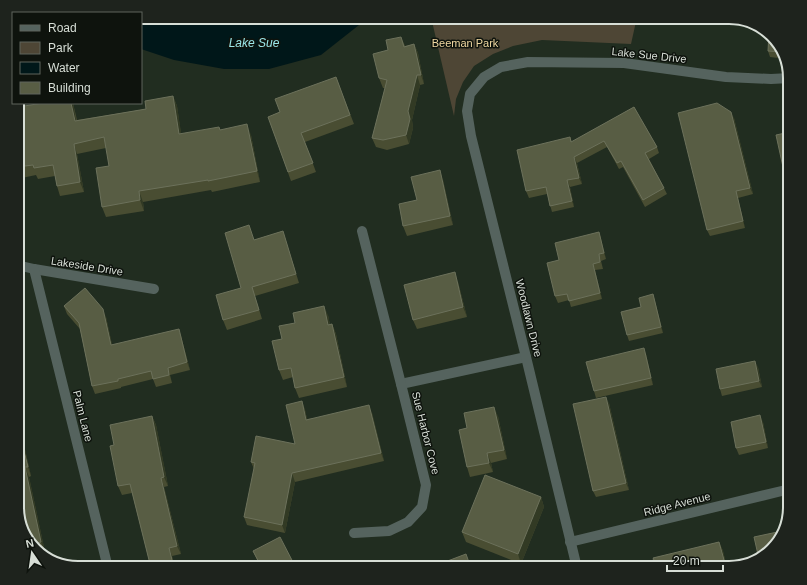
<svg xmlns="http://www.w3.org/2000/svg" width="807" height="585" font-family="Helvetica,sans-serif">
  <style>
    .green { fill: #4e4635 }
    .water { fill: #001719 }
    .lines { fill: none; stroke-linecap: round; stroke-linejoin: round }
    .street { stroke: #55635e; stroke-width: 10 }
    .wall { fill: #494d32 }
    .shaded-wall { fill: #323a24 }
    .building { fill: #585d44; stroke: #6c715b }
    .labels { text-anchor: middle; stroke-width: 3; stroke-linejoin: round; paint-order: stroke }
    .park-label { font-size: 11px; fill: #efd7a1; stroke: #0e130d }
    .street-label { font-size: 11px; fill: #d7ded6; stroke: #0e130d }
    .water-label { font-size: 12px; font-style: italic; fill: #9ae6e8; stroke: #0e130d }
    .rim { fill: none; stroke: #d7ded6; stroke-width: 2 }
  </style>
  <rect width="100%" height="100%" fill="#212d20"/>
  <polygon class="green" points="431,17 637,17 631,44 542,40 513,46 493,54 474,66 463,82 456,99 454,116"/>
  <polygon class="water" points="141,17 368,17 359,25 321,55 269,69 224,69 174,60 141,49"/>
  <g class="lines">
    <g class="street">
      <polyline points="17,265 34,269 154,289"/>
      <polyline points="34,269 108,568"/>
      <polyline points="401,384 526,357"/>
      <polyline points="354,533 389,531 408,522 422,507 426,485 401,384 362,231"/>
      <polyline points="570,542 790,489"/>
      <polyline points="577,568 526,357 471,136 467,111 470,94 484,77 501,67 528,62 624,63 726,77 771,79 790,78"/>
    </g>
  </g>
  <g class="wall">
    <polygon points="747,23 766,29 766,30 748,28"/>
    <polygon points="401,37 405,46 414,44 418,53 424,84 420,85 412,120 413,128 409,144 387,150 376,147 372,138 385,88 383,88 379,78 388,50"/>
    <polygon points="768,51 784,51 786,59 770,57"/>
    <polygon points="336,77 354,124 305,142 316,172 291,181 268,117 280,112"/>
    <polygon points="173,96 177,106 181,134 220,130 251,135 260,182 212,192 211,190 143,202 144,211 106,217 102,207 109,166 106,148 77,154 84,192 60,196 57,186 55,176 38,179 36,175 17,179 17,132 22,131 43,103 73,103 77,120 146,109"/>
    <polygon points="634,107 657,147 659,153 649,159 664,188 667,194 645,207 623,167 619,169 607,147 577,163 582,184 570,187 574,207 552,212 547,194 529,198 526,191 570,137 572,142"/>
    <polygon points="734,118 753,194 738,198 745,228 710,236 707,230"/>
    <polygon points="790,132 790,196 788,190"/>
    <polygon points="443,180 453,225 407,236 403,226 417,200"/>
    <polygon points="283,231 299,283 255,296 262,319 227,330 223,320 241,288 254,240"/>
    <polygon points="599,232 601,239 606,259 601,261 603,269 595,270 602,299 571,307 569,300 558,303 555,296 559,260"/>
    <polygon points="458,282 467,317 417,329 413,320"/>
    <polygon points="653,294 655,301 663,333 629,341 627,335 641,307"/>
    <polygon points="64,306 106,317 112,345 181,336 190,370 170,375 172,383 156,387 153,379 121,387 121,388 95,394 92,386 80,329 67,314"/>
    <polygon points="328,315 330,325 332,324 336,334 347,387 299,398 295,388 293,377 283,380 279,370 282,339 295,323"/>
    <polygon points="17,350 23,372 17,374"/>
    <polygon points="646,354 653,385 596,398 594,391"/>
    <polygon points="758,367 762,387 722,396 720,389"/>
    <polygon points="302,401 305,410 307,419 372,413 384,461 295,482 285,533 247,525 244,517 254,469 251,462 295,444"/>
    <polygon points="609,403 629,490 596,497 593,491"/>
    <polygon points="17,412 22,432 21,432 31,476 29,477 45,552 39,553 23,534 17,511"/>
    <polygon points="152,416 156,425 168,486 164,487 181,554 172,556 175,568 151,568 132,493 122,495 118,486 114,445"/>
    <polygon points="498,416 507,459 491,463 493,472 470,477 467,467 467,428"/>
    <polygon points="763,422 768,448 739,455 736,448"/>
    <polygon points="541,497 544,507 521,564 466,542 462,532"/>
    <polygon points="719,542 723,551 727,568 616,568 654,560"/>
    <polygon points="253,551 296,568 261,568 257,560"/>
  </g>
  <g class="shaded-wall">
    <polygon points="414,44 418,53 424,84 421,75"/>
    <polygon points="417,75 420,85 412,120 413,128 409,144 406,135 408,111"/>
    <polygon points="173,96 177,106 183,145 179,134"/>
    <polygon points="71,103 73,103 78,131 75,121"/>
    <polygon points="731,112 734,118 753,194 750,188"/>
    <polygon points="247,124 251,135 260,182 257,171"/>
    <polygon points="74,144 77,154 84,192 80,182"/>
    <polygon points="574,157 577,163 582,184 579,178"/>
    <polygon points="440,170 443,180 453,225 450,216"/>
    <polygon points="567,180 570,187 574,207 572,201"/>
    <polygon points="139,191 143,202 144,211 140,200"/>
    <polygon points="736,191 738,198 745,228 743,221"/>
    <polygon points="599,232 601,239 606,259 604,253"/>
    <polygon points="593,264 595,270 602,299 600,293"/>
    <polygon points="455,272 458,282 467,317 463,307"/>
    <polygon points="653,294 655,301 663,333 661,327"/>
    <polygon points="324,306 328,315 332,335 328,325"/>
    <polygon points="103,309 106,317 114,353 111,345"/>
    <polygon points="332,324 336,334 347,387 344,377"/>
    <polygon points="179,329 181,336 190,370 187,362"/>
    <polygon points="644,348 646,354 653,385 651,378"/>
    <polygon points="17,350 23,372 19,363 17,355"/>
    <polygon points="755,361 758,367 762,387 759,381"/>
    <polygon points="606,397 609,403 629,490 626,483"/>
    <polygon points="302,401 305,410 309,428 306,420"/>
    <polygon points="369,405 372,413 384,461 381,453"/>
    <polygon points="494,407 498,416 507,459 504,450"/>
    <polygon points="17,412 22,432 18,423 17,418"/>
    <polygon points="760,415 763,422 768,448 766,442"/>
    <polygon points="152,416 156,425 168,486 164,477"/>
    <polygon points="17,423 21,432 31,476 28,467"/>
    <polygon points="487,453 491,463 493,472 489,463"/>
    <polygon points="25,467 29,477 45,552 41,542"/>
    <polygon points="292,473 295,482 285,533 282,525"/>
    <polygon points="161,478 164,487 181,554 177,546"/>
    <polygon points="541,497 544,507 521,564 518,554"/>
    <polygon points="719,542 723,551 727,568 724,560"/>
    <polygon points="169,548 172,556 175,568 174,568"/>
  </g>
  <g class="building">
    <polygon points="769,33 784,51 784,52 768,51"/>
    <polygon points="401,37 404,47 414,44 421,75 417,75 408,111 410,119 406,135 383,140 372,138 387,80 379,78 373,54 388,50 386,40"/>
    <polygon points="336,77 350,115 301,133 313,163 288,172 268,117 280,112 275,99"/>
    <polygon points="173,96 179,134 219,127 220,130 247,124 257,171 208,181 208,180 139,191 140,200 102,207 96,168 109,166 104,137 74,144 80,182 57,186 53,165 34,168 33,165 17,167 17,132 22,131 18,107 43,103 71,103 75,121 146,109 145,101"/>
    <polygon points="717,103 731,112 750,188 736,191 743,221 707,230 678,113"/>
    <polygon points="634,107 657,147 645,153 664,188 643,200 621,161 617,163 604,141 574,157 579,178 567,180 572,201 550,206 546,187 526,191 517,150 570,137 571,142"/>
    <polygon points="790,132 790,189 788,190 776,135"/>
    <polygon points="440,170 450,216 403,226 399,204 417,200 411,177"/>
    <polygon points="249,225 254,240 283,231 296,274 252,287 259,310 223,320 216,295 241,288 225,233"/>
    <polygon points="599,232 604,253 599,254 600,262 593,264 600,293 569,301 567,294 555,296 547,263 559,260 555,243"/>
    <polygon points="455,272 463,307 413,320 404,285"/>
    <polygon points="85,288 103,309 111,345 179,329 187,362 168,368 169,375 153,379 151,371 118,379 118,381 92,386 79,323 64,306"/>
    <polygon points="653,294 661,327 627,335 621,312 641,307 639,298"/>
    <polygon points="324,306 328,325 332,324 344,377 295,388 291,368 279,370 272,341 282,339 279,326 295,323 293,313"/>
    <polygon points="644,348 651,378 594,391 586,362"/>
    <polygon points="17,355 19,363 17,363"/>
    <polygon points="755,361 759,381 720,389 716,369"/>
    <polygon points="606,397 626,483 593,491 573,404"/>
    <polygon points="302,401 306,420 369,405 381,453 292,473 282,525 244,517 255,463 251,462 256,436 295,444 286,405"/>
    <polygon points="494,407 504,450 487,453 489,463 467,467 459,430 467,428 464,413"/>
    <polygon points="760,415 766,442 736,448 731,422"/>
    <polygon points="152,416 164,477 161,478 177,546 169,548 174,568 151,568 130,484 118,486 110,446 114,445 110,425"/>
    <polygon points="17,418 18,423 17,423 28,467 25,467 41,542 32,544 23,534 17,511"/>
    <polygon points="485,475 541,497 518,554 462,532"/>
    <polygon points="782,531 778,544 759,559 754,537"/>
    <polygon points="280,537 296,568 262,568 253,551"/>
    <polygon points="719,542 724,560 716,562 717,568 616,568 654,560 653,558"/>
    <polygon points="466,554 471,568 429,568"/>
  </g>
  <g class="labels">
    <g class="park-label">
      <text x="465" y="47">Beeman Park</text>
    </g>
    <g class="street-label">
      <text transform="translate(649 55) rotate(6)" y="4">Lake Sue Drive</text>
      <text transform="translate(87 266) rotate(9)" y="4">Lakeside Drive</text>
      <text transform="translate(529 318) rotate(76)" y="4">Woodlawn Drive</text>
      <text transform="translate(83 416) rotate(76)" y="4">Palm Lane</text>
      <text transform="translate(426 433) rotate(76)" y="4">Sue Harbor Cove</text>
      <text transform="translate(677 504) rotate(-14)" y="4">Ridge Avenue</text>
    </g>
    <g class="water-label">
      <text x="254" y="47">Lake Sue</text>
    </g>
  </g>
  <path d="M0 0H807V585H0ZM78 24H729A54 54 0 0 1 783 78V507A54 54 0 0 1 729 561H78A54 54 0 0 1 24 507V78A54 54 0 0 1 78 24Z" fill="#1e231d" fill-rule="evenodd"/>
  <path class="rim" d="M78 24H729A54 54 0 0 1 783 78V507A54 54 0 0 1 729 561H78A54 54 0 0 1 24 507V78A54 54 0 0 1 78 24Z"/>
  <rect x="12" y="12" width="130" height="92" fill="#0e130d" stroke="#5e645d"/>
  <rect x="20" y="25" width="20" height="6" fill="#55635e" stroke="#5e645d"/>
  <text x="48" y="32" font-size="12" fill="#d7ded6">Road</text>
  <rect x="20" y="42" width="20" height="12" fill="#4e4635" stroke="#5e645d"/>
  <text x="48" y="52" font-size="12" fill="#d7ded6">Park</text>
  <rect x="20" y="62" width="20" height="12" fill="#001719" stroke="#5e645d"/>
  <text x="48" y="72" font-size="12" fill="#d7ded6">Water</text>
  <rect x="20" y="82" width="20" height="12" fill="#585d44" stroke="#5e645d"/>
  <text x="48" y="92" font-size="12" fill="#d7ded6">Building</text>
  <g transform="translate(32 553) rotate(347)" stroke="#0e130d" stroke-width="3" paint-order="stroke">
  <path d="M0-3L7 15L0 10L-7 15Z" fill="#d7ded6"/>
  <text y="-6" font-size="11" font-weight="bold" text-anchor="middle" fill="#d7ded6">N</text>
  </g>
  <path d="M667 565v6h56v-6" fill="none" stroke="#d7ded6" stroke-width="2"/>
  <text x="673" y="565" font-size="12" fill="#d7ded6" stroke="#0e130d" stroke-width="3" paint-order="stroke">20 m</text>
</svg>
